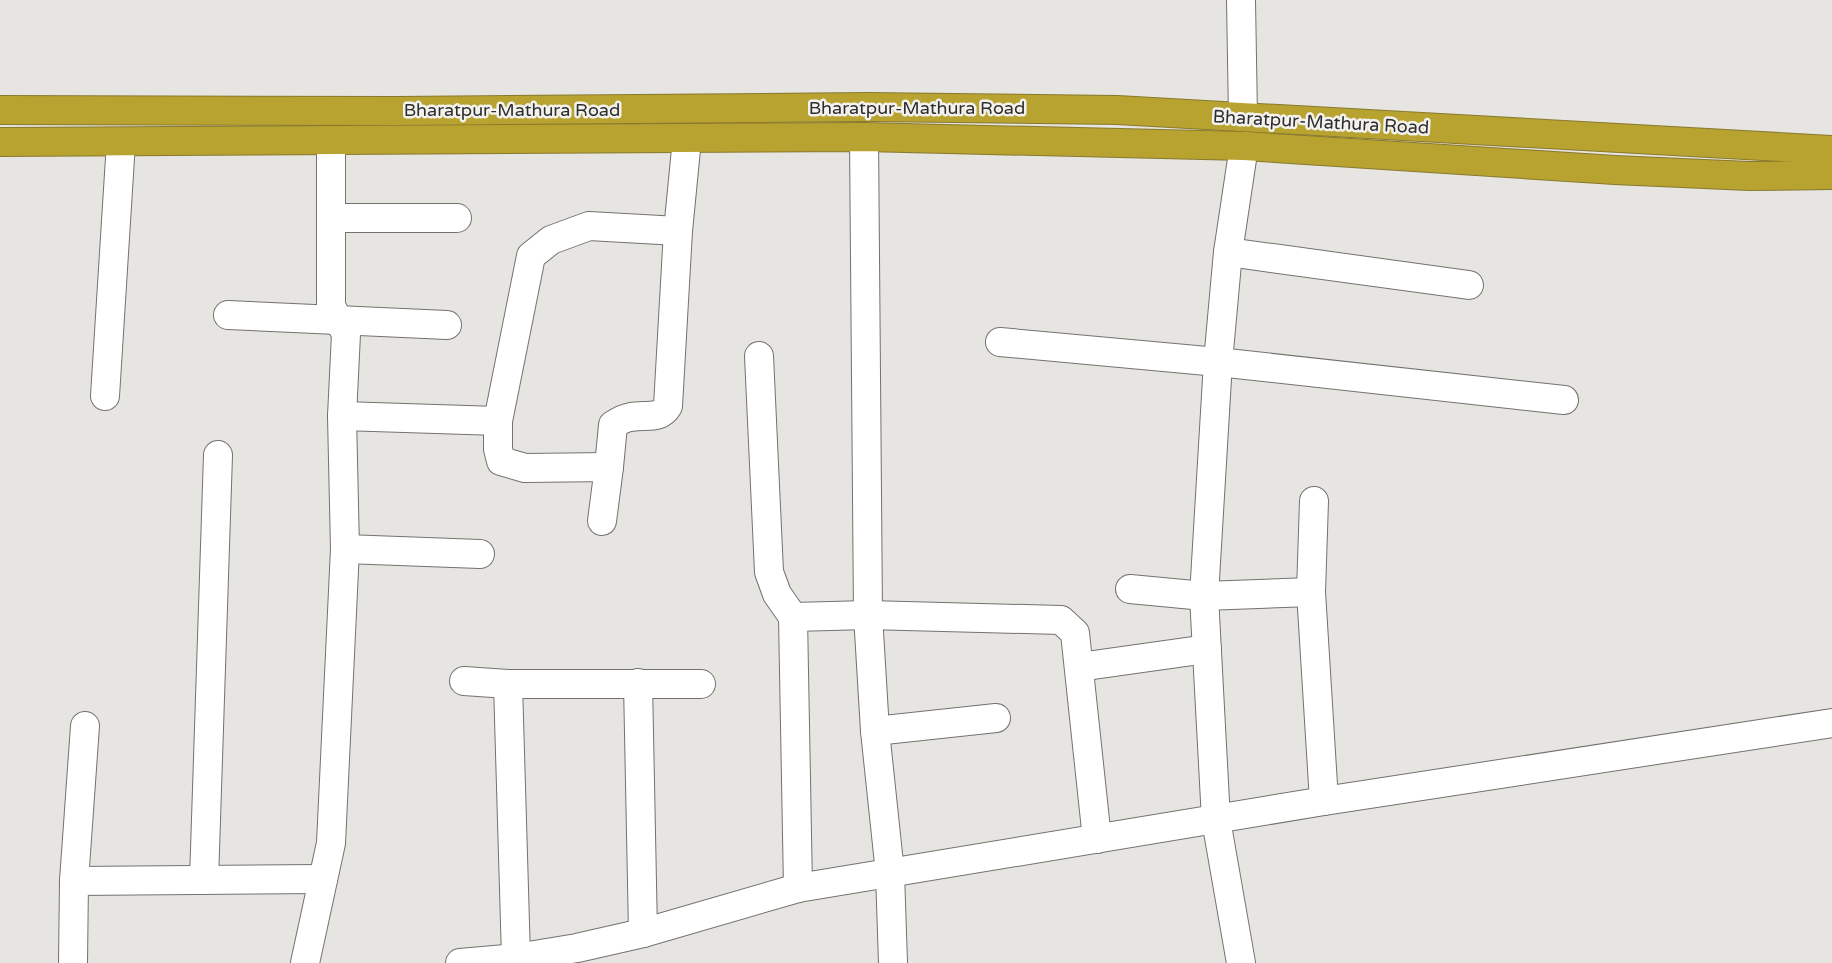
<svg xmlns="http://www.w3.org/2000/svg" width="1832" height="963" font-family="'Varela Round',sans-serif">
  <style>
    .lines { fill: none; stroke-linecap: round; stroke-linejoin: round }
    .street-casing { stroke: #73726f; stroke-width: 30 }
    .highway-casing { stroke: #88792f; stroke-width: 30 }
    .street { stroke: #fff; stroke-width: 28 }
    .highway { stroke: #b8a230; stroke-width: 28 }
    .labels { text-anchor: middle; stroke-width: 5; stroke-linejoin: round; paint-order: stroke }
    .street-label { font-size: 18px; fill: #2e2e2c; stroke: #f3f2ee }
  </style>
  <rect width="100%" height="100%" fill="#e6e5e1"/>
  <g class="lines">
    <g class="street-casing">
      <g id="street">
        <polyline points="1241,0 1243,117"/>
        <polyline points="864,137 868,615 875,731 890,873 893,963"/>
        <polyline points="331,218 457,218"/>
        <polyline points="1228,252 1469,285"/>
        <polyline points="228,315 447,325"/>
        <polyline points="1000,342 1218,362 1564,400"/>
        <polyline points="759,356 769,572 777,594 793,617 868,615 1061,620 1075,633 1097,839"/>
        <polyline points="105,396 121,142"/>
        <polyline points="342,416 498,421"/>
        <path d="M609,467L613,425C619,421 624,418 631,417C645,414 660,420 668,406L678,231L687,139"/>
        <polyline points="1314,501 1311,592 1324,801"/>
        <polyline points="602,521 609,467 525,468 501,461 498,449 498,421 531,256 551,240 589,226 678,231"/>
        <polyline points="345,549 480,554"/>
        <polyline points="1130,589 1204,596 1311,592"/>
        <polyline points="793,617 798,888"/>
        <polyline points="1079,667 1207,649"/>
        <polyline points="464,681 508,684 701,684"/>
        <polyline points="638,683 643,933"/>
        <polyline points="508,684 516,958"/>
        <polyline points="875,731 996,718"/>
        <polyline points="204,880 218,455"/>
        <polyline points="74,881 323,879"/>
        <polyline points="73,963 74,881 85,726"/>
        <polyline points="305,963 331,843 345,549 342,416 346,334 331,306 331,141"/>
        <polyline points="460,963 516,958 577,948 643,933 798,888 1324,801 1832,723"/>
        <polyline points="1241,963 1216,820 1204,596 1218,362 1228,252 1244,146"/>
      </g>
    </g>
    <g class="highway-casing">
      <g id="highway">
        <polyline points="0,110 397,111 867,107 1117,110 1832,150"/>
        <polyline points="0,142 864,137 1244,146 1615,170 1749,176 1832,175"/>
      </g>
    </g>
    <use href="#street" class="street"/>
    <use href="#highway" class="highway"/>
  </g>
  <g class="labels">
    <g class="street-label">
      <text x="917" y="114">Bharatpur-Mathura Road</text>
      <text x="512" y="116">Bharatpur-Mathura Road</text>
      <text transform="translate(1321 122) rotate(3)" y="6">Bharatpur-Mathura Road</text>
    </g>
  </g>
</svg>
